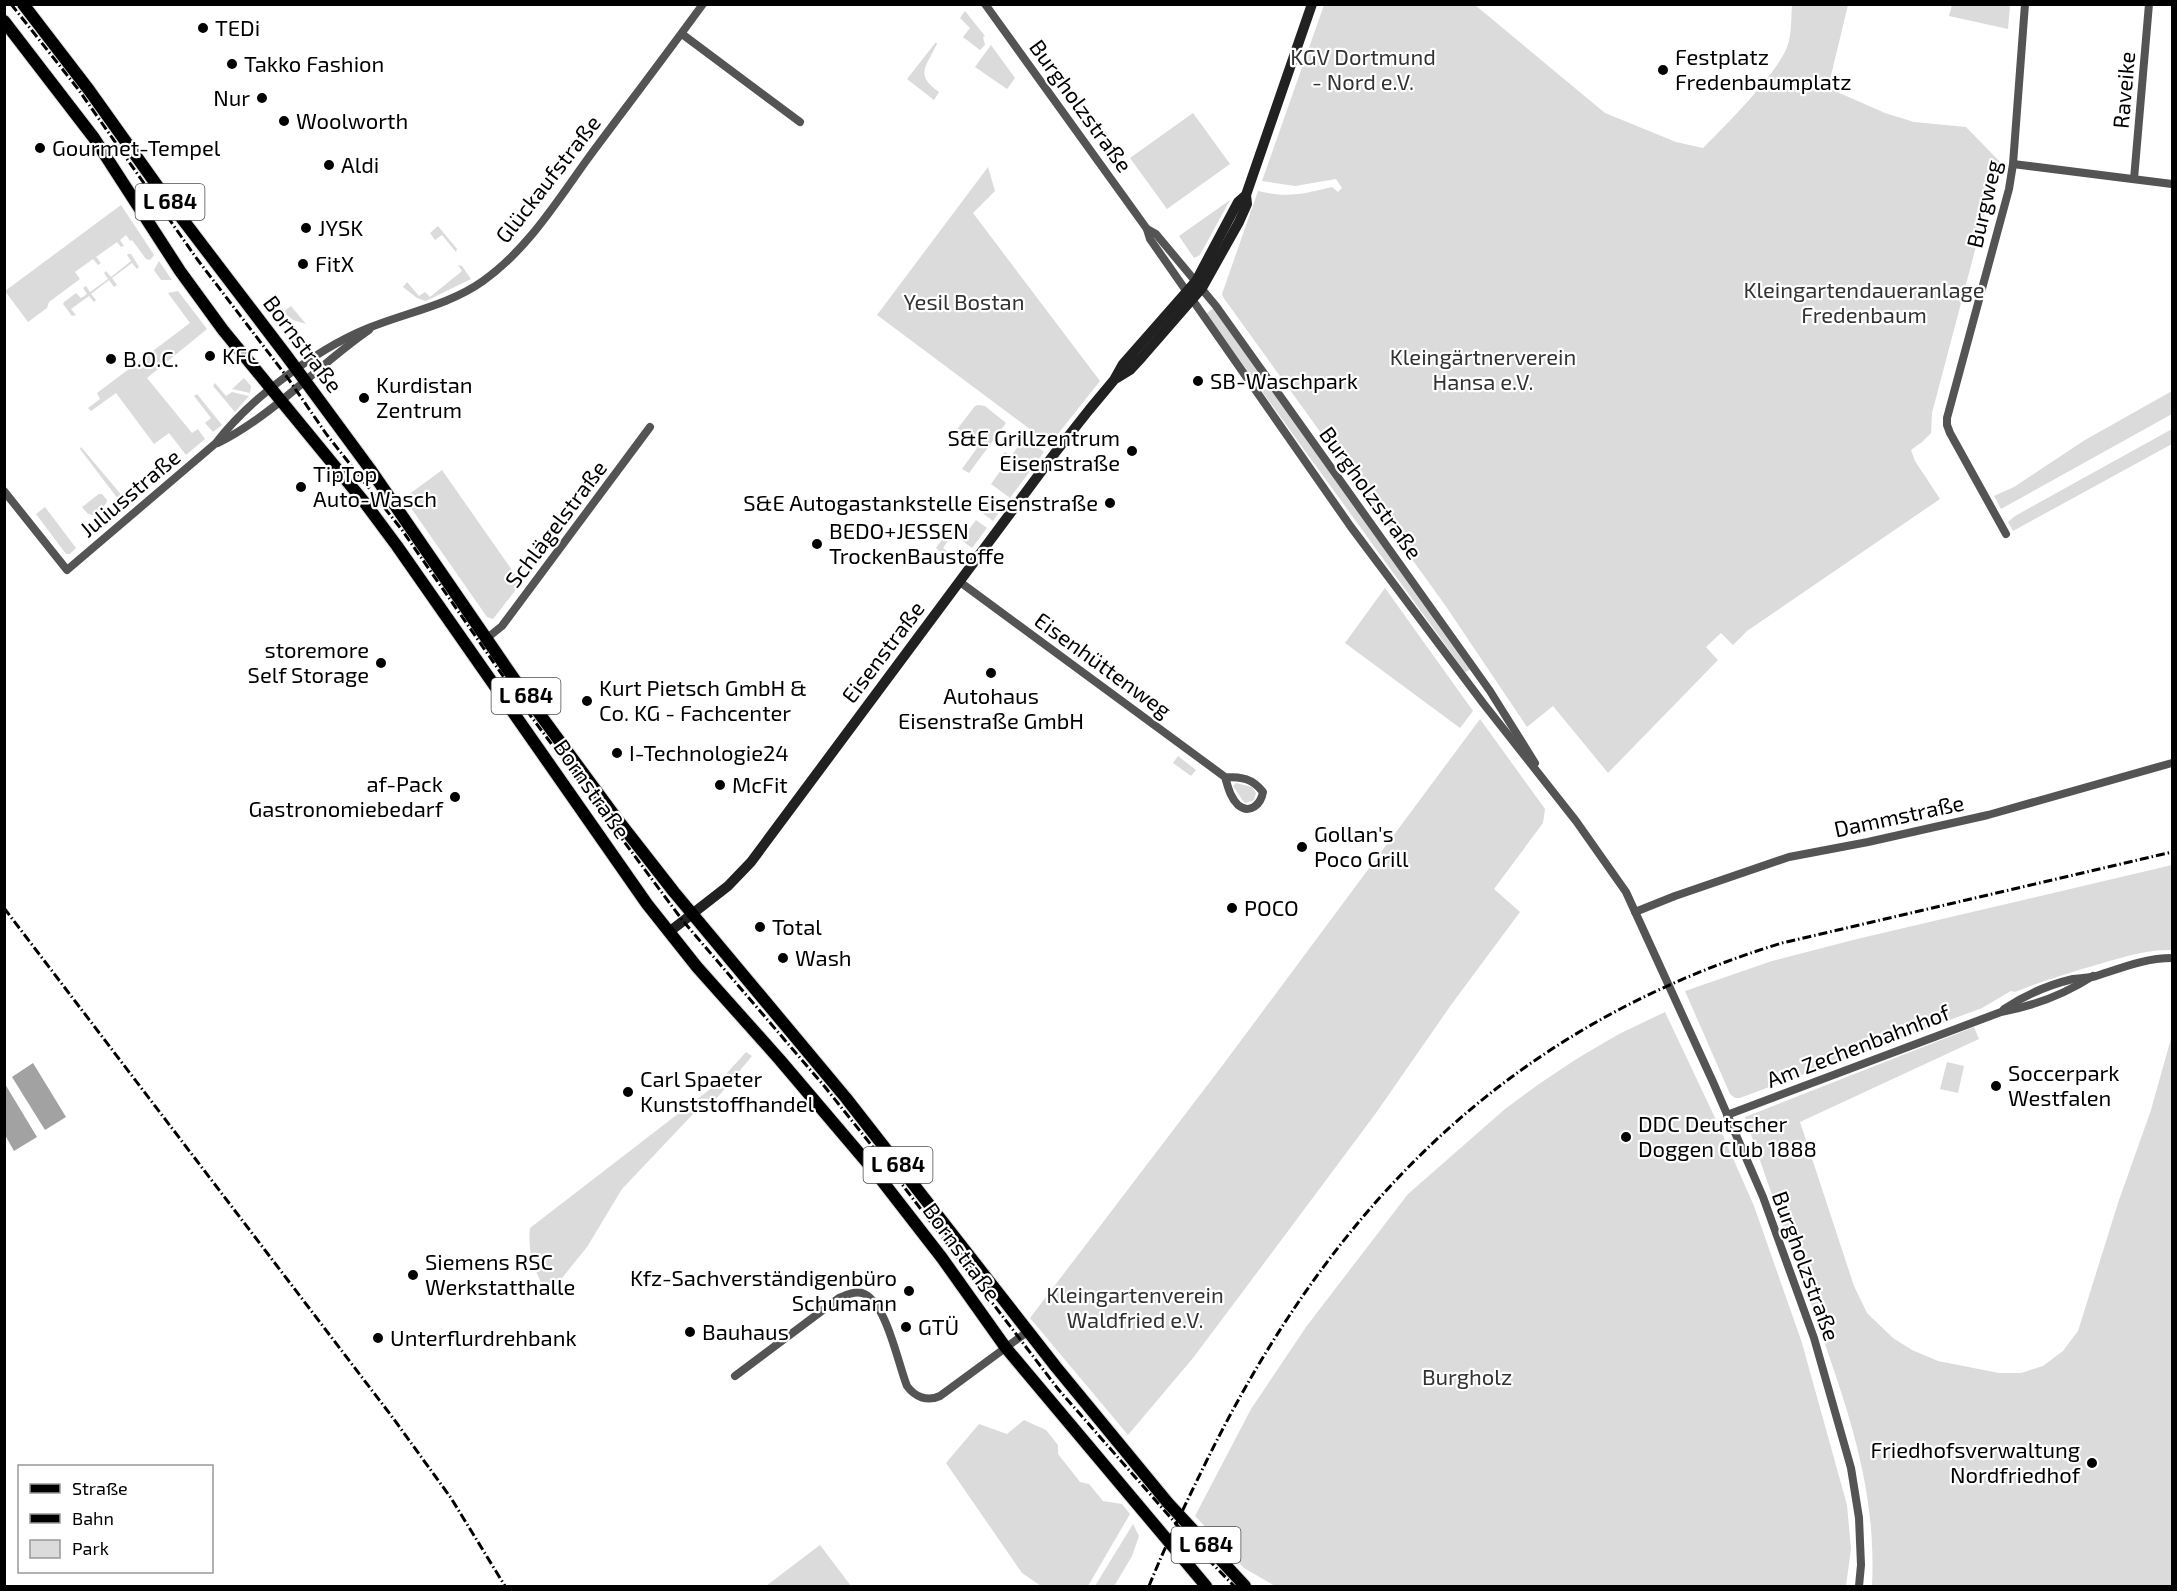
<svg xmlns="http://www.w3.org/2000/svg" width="2177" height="1591" font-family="'Exo 2',sans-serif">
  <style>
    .green { fill: #dbdbdb }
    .water { fill: #a2a2a2 }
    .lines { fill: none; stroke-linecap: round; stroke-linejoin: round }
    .primary-casing { stroke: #dbdbdb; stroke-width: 14 }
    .street { stroke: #545454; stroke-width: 8 }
    .secondary { stroke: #212121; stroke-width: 10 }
    .primary { stroke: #000; stroke-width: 12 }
    .rail { stroke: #000; stroke-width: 3; stroke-dasharray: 9 3 1.5 3; stroke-linecap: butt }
    .poi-dot { fill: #000; stroke: #fff; stroke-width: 2 }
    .labels { text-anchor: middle; stroke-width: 4.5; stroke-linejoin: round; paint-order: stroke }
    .shield { fill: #fff; stroke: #4c4c4c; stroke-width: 1.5 }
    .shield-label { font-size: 21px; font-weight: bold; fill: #000 }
    .poi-label { font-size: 22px; fill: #000; stroke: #fff; text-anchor: start }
    .park-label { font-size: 22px; fill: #323232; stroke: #fff }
    .street-label { font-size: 22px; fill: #000; stroke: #fff }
  </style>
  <rect width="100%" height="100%" fill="#fff"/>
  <g class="green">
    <path d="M1324,5H1475L1605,113L1676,142L1703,148C1724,127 1777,74 1787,47C1792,35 1791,17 1792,5H1848L1828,88L1885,113L1914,122L1966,127L2005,167L1988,201L1932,413L1931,433L1922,442L1911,450L1915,461L1940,499L1747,631L1733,645L1721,633L1706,647L1718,660L1608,773L1553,706L1527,727L1445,605L1223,297L1222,294L1258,191C1287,198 1304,194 1332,187L1338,192L1342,188L1336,179L1295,186L1262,181Z"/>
    <polygon points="1952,5 2010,5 2008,29 1949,16"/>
    <polygon points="965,11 985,36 983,37 985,45 980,50 963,37 970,28 960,18"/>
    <path d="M936,42L937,44C925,68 915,75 939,92L934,100L907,79Z"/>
    <polygon points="991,45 1015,78 1007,89 975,67"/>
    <polygon points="1193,113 1230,164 1167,209 1130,158"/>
    <polygon points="988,167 995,191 973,213 1100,381 1050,444 877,315"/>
    <polygon points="1230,200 1200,255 1194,258 1179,236"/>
    <polygon points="121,205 154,255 150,260 146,259 132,240 130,241 126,235 120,240 124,246 121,247 117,242 96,257 101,263 98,265 93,259 75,272 80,279 49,302 47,308 28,322 5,291"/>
    <polygon points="438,226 457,249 456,252 442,235 435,240 430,233"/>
    <polygon points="128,254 131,254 139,267 137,269 132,263 112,278 117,285 114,287 109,280 91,294 96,300 94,302 89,296 71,309 76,315 72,316 63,304 64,302 76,293 81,298 87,294 83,288 86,286 90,292 108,279 104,273 106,271 111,277 131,261 127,255"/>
    <polygon points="159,261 172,280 161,280 154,270"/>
    <polygon points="458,265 462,266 471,279 426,301 417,298 403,287 407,282 419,296 425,292 430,297 462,271"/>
    <polygon points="178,291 207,329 147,378 192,433 198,429 205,439 186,455 169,433 154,444 116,393 91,411 88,408 100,399 97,393 190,323 168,293"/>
    <polygon points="291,306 306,324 293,320 283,312"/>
    <polygon points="1213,308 1470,669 1468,671 1465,672 1206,314"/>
    <polygon points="244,378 251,386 250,393 232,389"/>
    <polygon points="215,383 226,396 232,392 249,396 235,412 213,386"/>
    <polygon points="2172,391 2172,414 2001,509 1994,496 2014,487 2085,440"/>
    <polygon points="197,394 222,425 213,432 205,423 211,418 194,396"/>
    <polygon points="978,405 985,406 1006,423 969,473 962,469 977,448 955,432 975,406"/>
    <polygon points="2172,429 2172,444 2013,531 2008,522 2015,516"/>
    <polygon points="1025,437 1044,452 1010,498 991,484 1008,460 1002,455 1005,452 1011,456"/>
    <path d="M81,447L129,504L91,535L92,531C103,522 120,515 118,499L80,449Z"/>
    <polygon points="442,470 521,583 493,619 487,617 404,498"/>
    <polygon points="99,494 102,494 107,500 106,504 93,515 88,514 82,507"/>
    <polygon points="993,496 1005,504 993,521 981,512"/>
    <polygon points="45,507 76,548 70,554 66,554 36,514"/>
    <polygon points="976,520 987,528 972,548 961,540"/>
    <polygon points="949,530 954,533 943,548 949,553 944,555 936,548"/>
    <polygon points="1385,588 1473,711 1460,728 1345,643"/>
    <polygon points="1480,719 1545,809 1543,823 1494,889 1520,912 1451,1005 1376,1113 1247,1286 1193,1358 1128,1435 1030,1318 1225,1062"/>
    <polygon points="1178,756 1196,770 1191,776 1173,763"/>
    <polygon points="1236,783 1252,787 1256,793 1254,800 1246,803 1243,801 1233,786"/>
    <path d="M2172,865V950C2141,949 2112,961 2082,969C2059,976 2037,983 2015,992L2011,991L1982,1008L1740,1098H1735L1730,1094L1685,991L1772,961L1857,939Z"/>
    <polygon points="1665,1012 1717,1122 1754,1206 1802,1343 1847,1505 1851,1549 1846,1586 1275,1586 1244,1568 1195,1516 1251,1409 1306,1327 1408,1194 1505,1109 1539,1084 1578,1058 1619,1034"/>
    <path d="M1974,1027L1979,1039L1800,1122L1854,1286L1867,1313L1893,1338L1912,1350L1938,1361L1999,1373H2021L2043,1366L2063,1351L2078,1331L2118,1203L2151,1110L2172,1035V1586H1872C1877,1484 1845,1402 1812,1307C1789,1244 1767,1181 1745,1117Z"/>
    <path d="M746,1052L752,1056L717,1098L694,1113L622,1189L587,1247L549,1294C535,1277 527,1250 530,1228L718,1083Z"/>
    <polygon points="1947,1062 1964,1066 1958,1093 1940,1089"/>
    <polygon points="1024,1420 1046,1430 1058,1445 1058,1454 1080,1482 1089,1484 1103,1501 1122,1504 1130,1514 1088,1586 1041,1586 1022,1573 946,1463 979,1424 1007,1434"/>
    <polygon points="1133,1524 1139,1536 1132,1556 1116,1583 1114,1586 1095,1586"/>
    <polygon points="820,1545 851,1586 766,1586"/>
  </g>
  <g class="water">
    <polygon points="33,1063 66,1117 45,1130 12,1077"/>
    <polygon points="5,1084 37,1137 14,1151 5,1135"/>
  </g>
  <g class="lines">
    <g class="primary-casing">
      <g id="primary">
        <polyline points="23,4 89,90 161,191 286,355 370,469 519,686 617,819 674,892 846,1098 1056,1367 1168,1503 1245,1586"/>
        <polyline points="4,21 94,138 180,271 223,330 365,503 397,546 647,904 697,967 780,1060 876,1173 942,1258 1006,1348 1206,1586"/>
      </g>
    </g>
    <g class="street">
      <polyline points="985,4 1147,229 1150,239 1351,527 1483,703 1576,821 1626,892 1713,1082 1763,1197 1814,1338 1851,1468 1859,1518 1861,1565 1859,1586"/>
      <polyline points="682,34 800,122"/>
      <polyline points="2013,164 2172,184"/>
      <polyline points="2134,179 2149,4"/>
      <polyline points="1147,229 1156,234 1216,306 1490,691 1535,763"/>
      <path d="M218,443C274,415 318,365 369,330"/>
      <path d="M4,491L67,570L216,443C251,397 324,343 379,324C414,311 452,303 483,281C528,249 557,201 589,157C627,106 665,56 703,4"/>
      <polyline points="2006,534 1950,433 1947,425 1947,418 2009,189 2013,164 2025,4"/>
      <path d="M960,582L1225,777C1242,777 1252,778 1263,792C1261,804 1250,815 1238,805C1230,797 1228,787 1225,777"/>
      <polyline points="486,639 502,626 650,427"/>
      <polyline points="1635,912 1675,896 1789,857 1868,842 1988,815 2172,763"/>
      <path d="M2004,1009C2025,995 2048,985 2073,979C2080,978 2088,978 2096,976C2121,968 2145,958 2172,958"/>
      <path d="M1727,1115L2001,1012C2034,1006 2065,994 2093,976"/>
      <path d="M735,1376L839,1298C846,1295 854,1291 862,1293C886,1300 898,1364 907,1386C915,1397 927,1402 940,1396L1027,1332"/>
    </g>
    <g class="secondary">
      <polyline points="1117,378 1130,370 1142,357 1202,288 1239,222 1247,204 1246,195"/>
      <polyline points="669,932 728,886 751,862 1055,453 1089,410 1114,380 1123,364 1196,281 1238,202 1246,195 1312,4"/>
    </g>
    <use href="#primary" class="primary"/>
    <g class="rail">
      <polyline points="11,4 78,89 197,259 287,377 327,435 402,530 530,715 683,921 825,1087 888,1166 1058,1389 1199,1550 1234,1586"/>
      <polyline points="4,908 393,1418 451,1498 505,1586"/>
      <path d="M1149,1586C1166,1544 1186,1503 1206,1462C1331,1208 1506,1027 1782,943L2172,852"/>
    </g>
  </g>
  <g class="poi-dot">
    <circle cx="203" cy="28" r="6"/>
    <circle cx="232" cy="64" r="6"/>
    <circle cx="1663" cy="70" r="6"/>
    <circle cx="262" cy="98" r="6"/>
    <circle cx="284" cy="121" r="6"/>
    <circle cx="40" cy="148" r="6"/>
    <circle cx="329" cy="165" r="6"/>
    <circle cx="306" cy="228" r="6"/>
    <circle cx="303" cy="264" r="6"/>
    <circle cx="210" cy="356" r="6"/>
    <circle cx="111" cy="359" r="6"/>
    <circle cx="1198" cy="381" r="6"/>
    <circle cx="364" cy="398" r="6"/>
    <circle cx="1132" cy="451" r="6"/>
    <circle cx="301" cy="487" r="6"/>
    <circle cx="1110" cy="503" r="6"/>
    <circle cx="817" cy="544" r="6"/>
    <circle cx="381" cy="663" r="6"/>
    <circle cx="991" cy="673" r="6"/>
    <circle cx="587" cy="701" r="6"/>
    <circle cx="617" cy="753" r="6"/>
    <circle cx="720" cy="785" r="6"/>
    <circle cx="455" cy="797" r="6"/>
    <circle cx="1302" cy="847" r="6"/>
    <circle cx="1232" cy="908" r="6"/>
    <circle cx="760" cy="927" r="6"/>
    <circle cx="783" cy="958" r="6"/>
    <circle cx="1996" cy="1086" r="6"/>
    <circle cx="628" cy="1092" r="6"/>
    <circle cx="1626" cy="1137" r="6"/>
    <circle cx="413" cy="1275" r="6"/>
    <circle cx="909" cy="1291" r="6"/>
    <circle cx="906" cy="1327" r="6"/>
    <circle cx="690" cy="1332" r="6"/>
    <circle cx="378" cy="1338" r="6"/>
    <circle cx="2092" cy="1463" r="6"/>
  </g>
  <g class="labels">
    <g class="shield">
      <rect x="135.5" y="184" width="69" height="36" rx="4.5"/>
      <rect x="491.5" y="678" width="69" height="36" rx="4.5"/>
      <rect x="863.5" y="1147" width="69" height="36" rx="4.5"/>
      <rect x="1171.5" y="1527" width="69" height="36" rx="4.5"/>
    </g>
    <g class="shield-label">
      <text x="170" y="209">L 684</text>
      <text x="526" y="703">L 684</text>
      <text x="898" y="1172">L 684</text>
      <text x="1206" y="1552">L 684</text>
    </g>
    <g class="poi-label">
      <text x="215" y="36">TEDi</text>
      <text x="1675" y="65">Festplatz<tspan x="1675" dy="25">Fredenbaumplatz</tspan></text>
      <text x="244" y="72">Takko Fashion</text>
      <text x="250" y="106" text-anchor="end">Nur</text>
      <text x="296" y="129">Woolworth</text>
      <text x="52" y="156">Gourmet-Tempel</text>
      <text x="341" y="173">Aldi</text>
      <text x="318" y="236">JYSK</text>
      <text x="315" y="272">FitX</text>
      <text x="222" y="364">KFC</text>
      <text x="123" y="367">B.O.C.</text>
      <text x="1210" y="389">SB-Waschpark</text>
      <text x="376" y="393">Kurdistan<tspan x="376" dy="25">Zentrum</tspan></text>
      <text x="1120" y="446" text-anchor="end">S&amp;E Grillzentrum<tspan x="1120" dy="25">Eisenstraße</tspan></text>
      <text x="313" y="482">TipTop<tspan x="313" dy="25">Auto-Wasch</tspan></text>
      <text x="1098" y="511" text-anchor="end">S&amp;E Autogastankstelle Eisenstraße</text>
      <text x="829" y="539">BEDO+JESSEN<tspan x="829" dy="25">TrockenBaustoffe</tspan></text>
      <text x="369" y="658" text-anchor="end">storemore<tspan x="369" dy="25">Self Storage</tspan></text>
      <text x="599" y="696">Kurt Pietsch GmbH &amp;<tspan x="599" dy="25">Co. KG - Fachcenter</tspan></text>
      <text x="991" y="704" text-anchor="middle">Autohaus<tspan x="991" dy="25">Eisenstraße GmbH</tspan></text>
      <text x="629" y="761">I-Technologie24</text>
      <text x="443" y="792" text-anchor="end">af-Pack<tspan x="443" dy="25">Gastronomiebedarf</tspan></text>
      <text x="732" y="793">McFit</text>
      <text x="1314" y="842">Gollan's<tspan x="1314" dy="25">Poco Grill</tspan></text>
      <text x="1244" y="916">POCO</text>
      <text x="772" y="935">Total</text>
      <text x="795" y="966">Wash</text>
      <text x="2008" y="1081">Soccerpark<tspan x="2008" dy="25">Westfalen</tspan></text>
      <text x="640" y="1087">Carl Spaeter<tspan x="640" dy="25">Kunststoffhandel</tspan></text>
      <text x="1638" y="1132">DDC Deutscher<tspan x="1638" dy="25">Doggen Club 1888</tspan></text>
      <text x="425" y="1270">Siemens RSC<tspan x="425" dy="25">Werkstatthalle</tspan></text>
      <text x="897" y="1286" text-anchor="end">Kfz-Sachverständigenbüro<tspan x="897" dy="25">Schumann</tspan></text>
      <text x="918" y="1335">GTÜ</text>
      <text x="702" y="1340">Bauhaus</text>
      <text x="390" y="1346">Unterflurdrehbank</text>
      <text x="2080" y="1458" text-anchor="end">Friedhofsverwaltung<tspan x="2080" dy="25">Nordfriedhof</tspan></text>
    </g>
    <g class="park-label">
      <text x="1363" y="65">KGV Dortmund<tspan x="1363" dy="25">- Nord e.V.</tspan></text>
      <text x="1864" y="298">Kleingartendaueranlage<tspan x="1864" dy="25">Fredenbaum</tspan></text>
      <text x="964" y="310">Yesil Bostan</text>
      <text x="1483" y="365">Kleingärtnerverein<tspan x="1483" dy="25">Hansa e.V.</tspan></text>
      <text x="1135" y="1303">Kleingartenverein<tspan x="1135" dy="25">Waldfried e.V.</tspan></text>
      <text x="1467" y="1385">Burgholz</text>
    </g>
    <g class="street-label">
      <text transform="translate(2124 90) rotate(-85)" y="8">Raveike</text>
      <text transform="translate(1081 106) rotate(54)" y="8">Burgholzstraße</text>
      <text transform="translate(548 179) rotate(-52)" y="8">Glückaufstraße</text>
      <text transform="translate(1984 204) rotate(-77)" y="8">Burgweg</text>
      <text transform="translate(303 344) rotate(53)" y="8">Bornstraße</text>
      <text transform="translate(130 493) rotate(-40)" y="8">Juliusstraße</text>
      <text transform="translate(1371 493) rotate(54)" y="8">Burgholzstraße</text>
      <text transform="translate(556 524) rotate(-53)" y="8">Schlägelstraße</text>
      <text transform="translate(883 652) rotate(-53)" y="8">Eisenstraße</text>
      <text transform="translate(1103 665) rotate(36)" y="8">Eisenhüttenweg</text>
      <text transform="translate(592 789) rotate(55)" y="8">Bornstraße</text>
      <text transform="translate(1899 816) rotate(-12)" y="8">Dammstraße</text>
      <text transform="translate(1858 1046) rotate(-21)" y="8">Am Zechenbahnhof</text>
      <text transform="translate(962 1252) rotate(54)" y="8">Bornstraße</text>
      <text transform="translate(1806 1266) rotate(70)" y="8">Burgholzstraße</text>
    </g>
  </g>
  <rect width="2177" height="1591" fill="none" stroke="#000000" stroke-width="12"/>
  <rect x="18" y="1465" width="195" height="108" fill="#ffffff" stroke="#999999" stroke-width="1.5"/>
  <rect x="30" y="1484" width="30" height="9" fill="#000000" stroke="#999999" stroke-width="1.5"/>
  <text x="72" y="1495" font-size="18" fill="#000000">Straße</text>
  <rect x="30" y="1514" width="30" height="9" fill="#000000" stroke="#999999" stroke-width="1.5"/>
  <text x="72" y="1525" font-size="18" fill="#000000">Bahn</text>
  <rect x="30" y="1540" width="30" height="18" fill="#dbdbdb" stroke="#999999" stroke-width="1.5"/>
  <text x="72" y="1555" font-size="18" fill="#000000">Park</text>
</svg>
